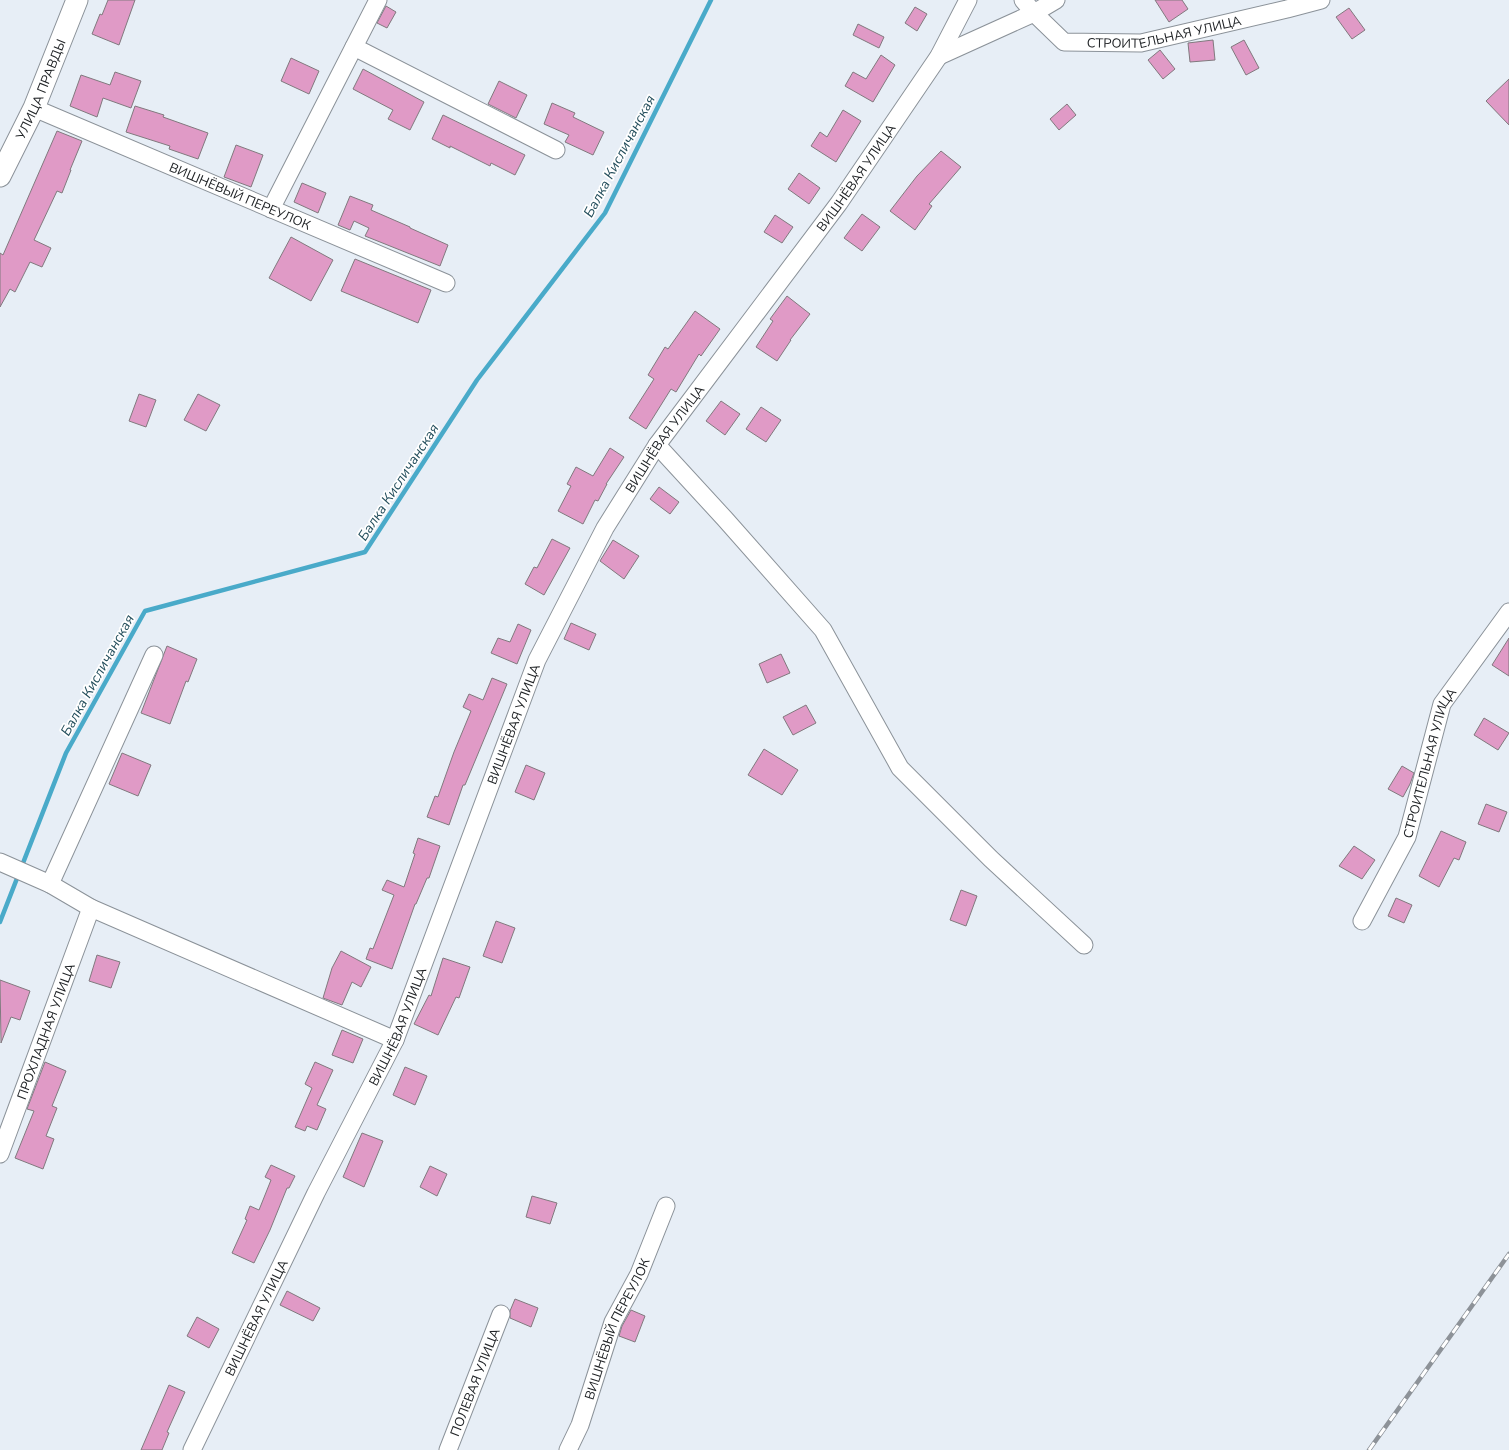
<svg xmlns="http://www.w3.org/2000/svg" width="1509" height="1450" font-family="'Nunito Sans',sans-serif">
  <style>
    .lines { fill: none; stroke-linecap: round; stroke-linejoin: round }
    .stream { stroke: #49aac9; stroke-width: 4.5 }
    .building { fill: #e09ac6; stroke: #81797e }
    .minor-casing { stroke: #8b9299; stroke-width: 19 }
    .tertiary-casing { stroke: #8b9299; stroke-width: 23 }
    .minor { stroke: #fff; stroke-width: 17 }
    .tertiary { stroke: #fff; stroke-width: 21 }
    .rail-casing { stroke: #8d9298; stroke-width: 4.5 }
    .rail { stroke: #fff; stroke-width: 3; stroke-dasharray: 9; stroke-linecap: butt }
    .labels { text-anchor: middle; stroke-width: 3.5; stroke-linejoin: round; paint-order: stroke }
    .street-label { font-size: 13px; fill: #212427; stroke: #fff }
    .water-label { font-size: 14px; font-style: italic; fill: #254f5d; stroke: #fff }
  </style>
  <rect width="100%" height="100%" fill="#e7eef6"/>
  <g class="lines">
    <polyline class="stream" points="0,922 66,753 145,611 365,552 477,380 605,213 711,0"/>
  </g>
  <g class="building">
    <polygon points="108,0 135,0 119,45 92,34 100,14 102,15"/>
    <polygon points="1155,0 1182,0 1188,9 1169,22"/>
    <polygon points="386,6 396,12 387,28 377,23"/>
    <polygon points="915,7 927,14 917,31 905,23"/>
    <polygon points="1349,8 1365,30 1352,39 1336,17"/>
    <polygon points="858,24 884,37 879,48 853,35"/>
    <polygon points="1213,40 1215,60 1190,62 1188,43"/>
    <polygon points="1244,40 1259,68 1246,75 1231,47"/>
    <polygon points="1160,50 1175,69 1163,79 1148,60"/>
    <polygon points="881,55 895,65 873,102 845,86 853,72 866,79"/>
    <polygon points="291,58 319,71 309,94 281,81"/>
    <polygon points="363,69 424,102 410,130 388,119 393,110 353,89"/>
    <polygon points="115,72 141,81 131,108 103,98 97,117 70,106 81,75 110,85"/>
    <polygon points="1509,79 1509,125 1486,101"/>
    <polygon points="499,81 527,95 516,118 488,104"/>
    <polygon points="552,103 575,113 573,117 604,132 593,155 565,142 569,135 544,124"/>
    <polygon points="1067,104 1076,115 1059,130 1050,119"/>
    <polygon points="135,106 164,115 163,117 208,133 198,159 169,149 170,146 126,132"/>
    <polygon points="843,110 861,121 836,162 811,146 820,132 827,137"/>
    <polygon points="443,115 525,155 515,175 491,163 490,166 450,146 450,148 432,139"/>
    <polygon points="57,131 82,141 70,170 71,170 62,193 57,191 34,240 51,248 42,267 30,262 15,292 10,289 0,307 0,253 3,255"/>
    <polygon points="236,145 263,155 251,187 224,177"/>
    <polygon points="941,151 961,167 929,204 932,206 915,230 890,211 917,176"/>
    <polygon points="799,173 820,188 809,204 788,189"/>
    <polygon points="302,183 326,193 318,213 294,202"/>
    <polygon points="350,196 373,205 371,210 410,227 410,228 448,245 440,266 365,236 369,228 354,221 350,230 338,225"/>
    <polygon points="862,214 880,227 862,251 844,238"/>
    <polygon points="775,215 793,227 782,243 764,232"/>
    <polygon points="291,237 333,260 311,301 269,278"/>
    <polygon points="355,259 431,290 418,323 341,291"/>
    <polygon points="787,296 810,314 790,340 791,340 777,361 756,347 773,321 770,319"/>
    <polygon points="695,311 720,329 701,356 699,354 676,392 671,389 646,429 629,418 654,379 648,375 665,347 668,349"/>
    <polygon points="139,394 156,400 146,427 129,421"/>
    <polygon points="198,394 220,405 206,431 184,420"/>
    <polygon points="721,401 740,414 725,435 706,421"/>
    <polygon points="761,407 781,420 766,442 746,429"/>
    <polygon points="610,448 624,457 606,484 607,484 598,501 595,500 583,524 558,511 571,486 567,484 576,467 593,476"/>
    <polygon points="659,487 679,502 670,514 650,499"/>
    <polygon points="552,539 570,548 544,595 525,584 534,567 537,568"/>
    <polygon points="613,540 639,556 624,579 600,561"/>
    <polygon points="571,623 596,634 589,650 564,639"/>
    <polygon points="518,624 531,630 517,664 491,653 498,638 510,642"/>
    <polygon points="1509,638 1509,676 1492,665"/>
    <polygon points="167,646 197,659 188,682 186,681 170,724 141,713"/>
    <polygon points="781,654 790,673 767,683 759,664"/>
    <polygon points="492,678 507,684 465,785 463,785 449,825 427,817 435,796 438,797 454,752 471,711 463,707 469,694 483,700"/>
    <polygon points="806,705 816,723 793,735 783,717"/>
    <polygon points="1484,718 1509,733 1498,750 1474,735"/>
    <polygon points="764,749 798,770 782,795 748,775"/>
    <polygon points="122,753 151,765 138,796 109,784"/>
    <polygon points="526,765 545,773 534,800 515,792"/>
    <polygon points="1402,766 1414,773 1410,784 1403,797 1388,789"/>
    <polygon points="1486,804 1507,812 1499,832 1478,824"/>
    <polygon points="1441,831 1466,842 1459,860 1454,858 1439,887 1419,876"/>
    <polygon points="418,838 440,846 429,878 427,878 416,904 415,904 392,969 366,959 370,948 373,949 394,895 382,890 387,880 404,887 415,854 413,853"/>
    <polygon points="1354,846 1375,860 1362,879 1339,866"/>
    <polygon points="961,890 977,896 966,926 950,920"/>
    <polygon points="1396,898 1412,905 1404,923 1388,916"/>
    <polygon points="496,921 515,928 502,963 483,956"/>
    <polygon points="341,951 371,967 361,987 352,982 342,1005 323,998 332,968"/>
    <polygon points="97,955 120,962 111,988 89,981"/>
    <polygon points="443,958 470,967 459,998 456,997 438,1035 414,1024 429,995 431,996"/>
    <polygon points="0,980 30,991 20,1020 11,1017 1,1043"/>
    <polygon points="342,1030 363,1039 353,1063 332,1055"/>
    <polygon points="45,1062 66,1071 52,1106 57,1108 46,1136 54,1139 43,1169 15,1158 34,1111 27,1109"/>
    <polygon points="315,1062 333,1070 317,1105 326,1109 317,1130 307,1126 305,1131 295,1127 312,1088 305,1084"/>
    <polygon points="405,1067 427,1076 415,1105 393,1095"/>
    <polygon points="362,1133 383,1141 364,1187 343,1177"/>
    <polygon points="271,1165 295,1176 289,1188 287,1188 270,1230 254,1263 232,1253 247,1220 245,1219 250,1206 259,1210 271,1180 265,1177"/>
    <polygon points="430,1166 447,1174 437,1196 420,1187"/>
    <polygon points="532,1196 557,1203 550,1224 526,1217"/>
    <polygon points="287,1291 320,1308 313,1321 280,1305"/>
    <polygon points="515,1299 538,1308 531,1327 510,1318 510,1311"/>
    <polygon points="631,1310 645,1316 635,1342 619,1336 622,1326"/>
    <polygon points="197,1317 219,1329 209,1348 187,1336"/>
    <polygon points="169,1385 185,1392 167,1432 169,1433 162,1450 141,1450"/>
  </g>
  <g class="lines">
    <g class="minor-casing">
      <g id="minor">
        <path id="s1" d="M1023,0L1034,13L1064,42L1141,43L1287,9L1321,0"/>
        <polyline points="354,47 556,150"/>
        <polyline points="939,56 1034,13 1056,0"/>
        <path id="s2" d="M34,108L446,283"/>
        <polyline points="271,209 378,0"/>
        <polyline points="657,445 725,519 823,630 900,768 991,859 1084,945"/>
        <polyline points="0,862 50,884 91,908 395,1040"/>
        <polyline points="50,884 154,655"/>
        <path id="s3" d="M1362,921L1407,837L1442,704L1509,612"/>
        <path id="s4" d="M0,1154L91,908"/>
        <path id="s5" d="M192,1450L316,1193L395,1040L537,660L605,528L657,445L839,203L939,56L968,0"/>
        <path id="s6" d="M448,1450L501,1314"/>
        <path id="s7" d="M568,1450L580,1425L613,1322L639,1274L666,1206"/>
      </g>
    </g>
    <g class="tertiary-casing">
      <g id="tertiary">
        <path id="s8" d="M0,176L34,108L77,0"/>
      </g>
    </g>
    <use href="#minor" class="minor"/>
    <use href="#tertiary" class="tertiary"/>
    <g class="rail-casing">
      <polyline id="rail" points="1369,1450 1509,1254"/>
    </g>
    <use href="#rail" class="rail"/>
  </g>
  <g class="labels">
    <g class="street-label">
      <text dy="5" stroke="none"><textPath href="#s1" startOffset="160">СТРОИТЕЛЬНАЯ УЛИЦА</textPath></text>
      <text dy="5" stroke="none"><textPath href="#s8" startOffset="96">УЛИЦА ПРАВДЫ</textPath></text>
      <text dy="5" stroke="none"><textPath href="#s5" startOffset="1443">ВИШНЁВАЯ УЛИЦА</textPath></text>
      <text dy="5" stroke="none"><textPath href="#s2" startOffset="224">ВИШНЁВЫЙ ПЕРЕУЛОК</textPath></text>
      <text dy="5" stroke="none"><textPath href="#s5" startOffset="1119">ВИШНЁВАЯ УЛИЦА</textPath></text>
      <text dy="5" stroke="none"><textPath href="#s5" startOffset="795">ВИШНЁВАЯ УЛИЦА</textPath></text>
      <text dy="5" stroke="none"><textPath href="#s3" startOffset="173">СТРОИТЕЛЬНАЯ УЛИЦА</textPath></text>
      <text dy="5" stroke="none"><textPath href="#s5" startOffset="471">ВИШНЁВАЯ УЛИЦА</textPath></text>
      <text dy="5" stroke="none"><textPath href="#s4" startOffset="131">ПРОХЛАДНАЯ УЛИЦА</textPath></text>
      <text dy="5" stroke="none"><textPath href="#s5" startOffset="147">ВИШНЁВАЯ УЛИЦА</textPath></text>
      <text dy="5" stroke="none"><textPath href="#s7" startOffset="131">ВИШНЁВЫЙ ПЕРЕУЛОК</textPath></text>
      <text dy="5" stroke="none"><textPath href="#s6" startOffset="73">ПОЛЕВАЯ УЛИЦА</textPath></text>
    </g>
    <g class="water-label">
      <text transform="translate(619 156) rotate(-62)" y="5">Балка Кисличанская</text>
      <text transform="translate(398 482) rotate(-57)" y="5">Балка Кисличанская</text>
      <text transform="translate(97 675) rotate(-61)" y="5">Балка Кисличанская</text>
    </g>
  </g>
</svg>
